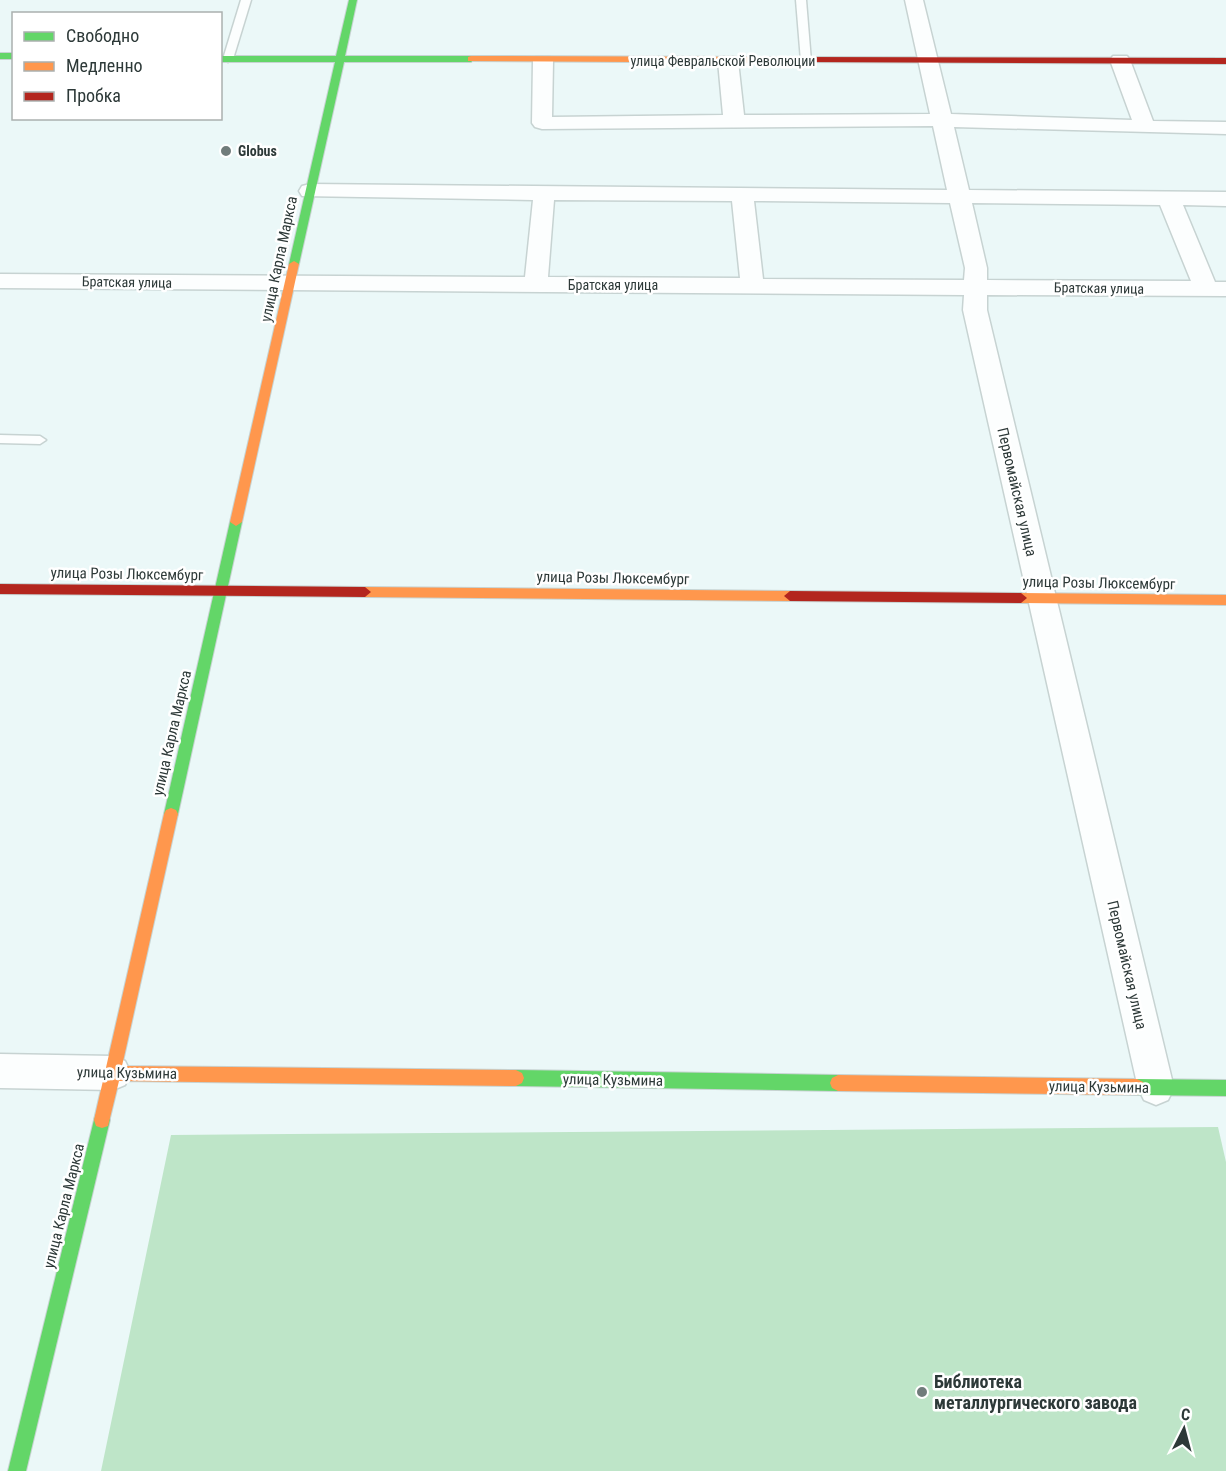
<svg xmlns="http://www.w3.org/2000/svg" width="1226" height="1471" font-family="'Roboto Condensed',sans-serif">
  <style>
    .forest { fill: #bee5c8 }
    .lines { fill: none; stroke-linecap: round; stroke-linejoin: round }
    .lane-casing { stroke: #c7d3d2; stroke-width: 3 }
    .street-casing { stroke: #c7d3d2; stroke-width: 3 }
    .fast-casing { stroke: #c7d3d2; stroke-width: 2 }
    .slow-casing { stroke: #c7d3d2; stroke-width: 2 }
    .jam-casing { stroke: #c7d3d2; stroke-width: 2 }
    .lane { fill: #fcfefe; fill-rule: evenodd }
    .street { fill: #fcfefe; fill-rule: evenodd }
    .fast { fill: #63d668; fill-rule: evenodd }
    .slow { fill: #ff974d; fill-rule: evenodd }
    .jam { fill: #b3261e; fill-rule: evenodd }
    .poi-dot { fill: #707c7b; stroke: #fff; stroke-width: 2 }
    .labels { text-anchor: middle; stroke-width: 5; stroke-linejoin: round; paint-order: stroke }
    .far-street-label { font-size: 14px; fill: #2d3938; stroke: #fff }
    .far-poi-label { font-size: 14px; font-weight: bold; fill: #2d3938; stroke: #fff; text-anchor: start }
    .street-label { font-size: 15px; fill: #2d3938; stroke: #fff }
    .near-poi-label { font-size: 18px; font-weight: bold; fill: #2d3938; stroke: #fff; text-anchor: start }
  </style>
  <rect width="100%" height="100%" fill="#ebf8f8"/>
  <polygon class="forest" points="1218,1127 1226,1162 1226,1471 101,1471 171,1135"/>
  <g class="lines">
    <g class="lane-casing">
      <g id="lane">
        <polygon points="241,0 251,0 233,59 228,62 223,59"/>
        <polygon points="796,0 806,0 811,61 806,64 801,61"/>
        <polygon points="0,435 40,436 46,440 40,444 0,443"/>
      </g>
    </g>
    <g class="street-casing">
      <g id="street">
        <path d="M905,0H923L951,114L1132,120L1110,60L1113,56H1127L1130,60L1153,121L1226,122V134L954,127L969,190L1226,192V206L1183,205L1215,282H1226V296L987,295V310L1174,1088L1168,1100L1156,1105L1144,1100L1138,1088L963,310L964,295L0,288V274L525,277L533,200L302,196L299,191L302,186L310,184L947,190L933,126L542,129L535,127L532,123L533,61L536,57H550L553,61L552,117L723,115L718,61L721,57H735L738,61L744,115L930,114ZM554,200L732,201L740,278L548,277ZM754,201L950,203L965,268L964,280L763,279ZM972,203L1160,205L1191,281L987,280V268Z"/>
        <polygon points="0,1054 113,1056 125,1061 131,1073 125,1085 113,1090 0,1088"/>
      </g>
    </g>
    <g class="fast-casing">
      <g id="fast">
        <polygon points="349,0 357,0 345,56 471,56 475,59 471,62 344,62 299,264 294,267 289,264 335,62 220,62 220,56 336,56"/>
        <rect x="0" y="53" width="14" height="6"/>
        <polygon points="236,518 242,522 178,814 176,818 171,820 166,818 164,814 230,522"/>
        <polygon points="516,1070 838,1075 844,1078 846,1083 844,1088 838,1091 516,1086 510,1083 508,1078 510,1073"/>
        <polygon points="1137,1079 1226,1080 1226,1096 1137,1095 1131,1092 1129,1087 1131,1082"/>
        <polygon points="102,1112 108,1114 110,1120 26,1471 8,1471 94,1120 96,1114"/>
      </g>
    </g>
    <g class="slow-casing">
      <g id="slow">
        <polygon points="471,56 802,57 806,60 802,63 468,61 468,57"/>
        <polygon points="294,261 299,264 242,522 236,526 230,522 289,264"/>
        <polygon points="365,587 790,591 796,596 790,601 365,597 359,592"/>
        <polygon points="1021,593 1226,595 1226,605 1021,603 1015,598"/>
        <polygon points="171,808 176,810 178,814 122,1066 516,1070 522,1073 524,1078 522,1083 516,1086 119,1081 108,1126 102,1128 96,1126 94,1120 164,814 166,810"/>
        <polygon points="838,1075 1137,1079 1143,1082 1145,1087 1143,1092 1137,1095 838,1091 832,1088 830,1083 832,1078"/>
      </g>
    </g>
    <g class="jam-casing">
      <g id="jam">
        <polygon points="802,57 1226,58 1226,64 799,62 799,58"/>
        <polygon points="0,584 365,587 371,592 365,597 0,594"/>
        <polygon points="790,591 1021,593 1027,598 1021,603 790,601 784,596"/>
      </g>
    </g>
    <use href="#lane" class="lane"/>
    <use href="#street" class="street"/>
    <use href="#fast" class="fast"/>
    <use href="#slow" class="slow"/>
    <use href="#jam" class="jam"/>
  </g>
  <g class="poi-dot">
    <circle cx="226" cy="151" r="6"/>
    <circle cx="922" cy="1392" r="6"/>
  </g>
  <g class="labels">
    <g class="far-street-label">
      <text x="723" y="66">улица Февральской Революции</text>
      <text transform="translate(127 282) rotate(1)" y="5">Братская улица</text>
      <text x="613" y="290">Братская улица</text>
      <text transform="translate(1099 288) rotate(1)" y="5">Братская улица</text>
    </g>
    <g class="far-poi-label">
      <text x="238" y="156">Globus</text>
    </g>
    <g class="street-label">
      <text transform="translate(279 259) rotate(-78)" y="5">улица Карла Маркса</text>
      <text transform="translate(1017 492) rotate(77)" y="5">Первомайская улица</text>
      <text transform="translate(127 574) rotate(1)" y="5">улица Розы Люксембург</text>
      <text transform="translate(613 578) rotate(1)" y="5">улица Розы Люксембург</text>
      <text transform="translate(1099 583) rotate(1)" y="5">улица Розы Люксембург</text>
      <text transform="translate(172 733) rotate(-77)" y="5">улица Карла Маркса</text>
      <text transform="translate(1127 965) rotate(77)" y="5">Первомайская улица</text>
      <text transform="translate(127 1073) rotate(1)" y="5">улица Кузьмина</text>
      <text transform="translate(613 1080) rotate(1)" y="5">улица Кузьмина</text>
      <text transform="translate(1099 1087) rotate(1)" y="5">улица Кузьмина</text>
      <text transform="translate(64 1206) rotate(-76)" y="5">улица Карла Маркса</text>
    </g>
    <g class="near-poi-label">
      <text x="934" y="1388">Библиотека<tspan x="934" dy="21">металлургического завода</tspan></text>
    </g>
  </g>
  <rect x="12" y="12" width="210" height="108" fill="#ffffff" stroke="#abb0af" stroke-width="1.5"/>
  <rect x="24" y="32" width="30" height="9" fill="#63d668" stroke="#abb0af" stroke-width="1.5"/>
  <text x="66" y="42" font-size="18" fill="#2d3938">Свободно</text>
  <rect x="24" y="62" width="30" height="9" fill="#ff974d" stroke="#abb0af" stroke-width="1.5"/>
  <text x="66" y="72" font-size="18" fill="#2d3938">Медленно</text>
  <rect x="24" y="92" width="30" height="9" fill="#b3261e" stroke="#abb0af" stroke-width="1.5"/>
  <text x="66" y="102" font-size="18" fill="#2d3938">Пробка</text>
  <g transform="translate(1184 1429) rotate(6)" stroke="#ffffff" stroke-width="4.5" paint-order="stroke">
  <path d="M0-4.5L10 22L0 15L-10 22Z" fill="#2d3938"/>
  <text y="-9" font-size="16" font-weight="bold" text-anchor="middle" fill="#2d3938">С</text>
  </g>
</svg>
